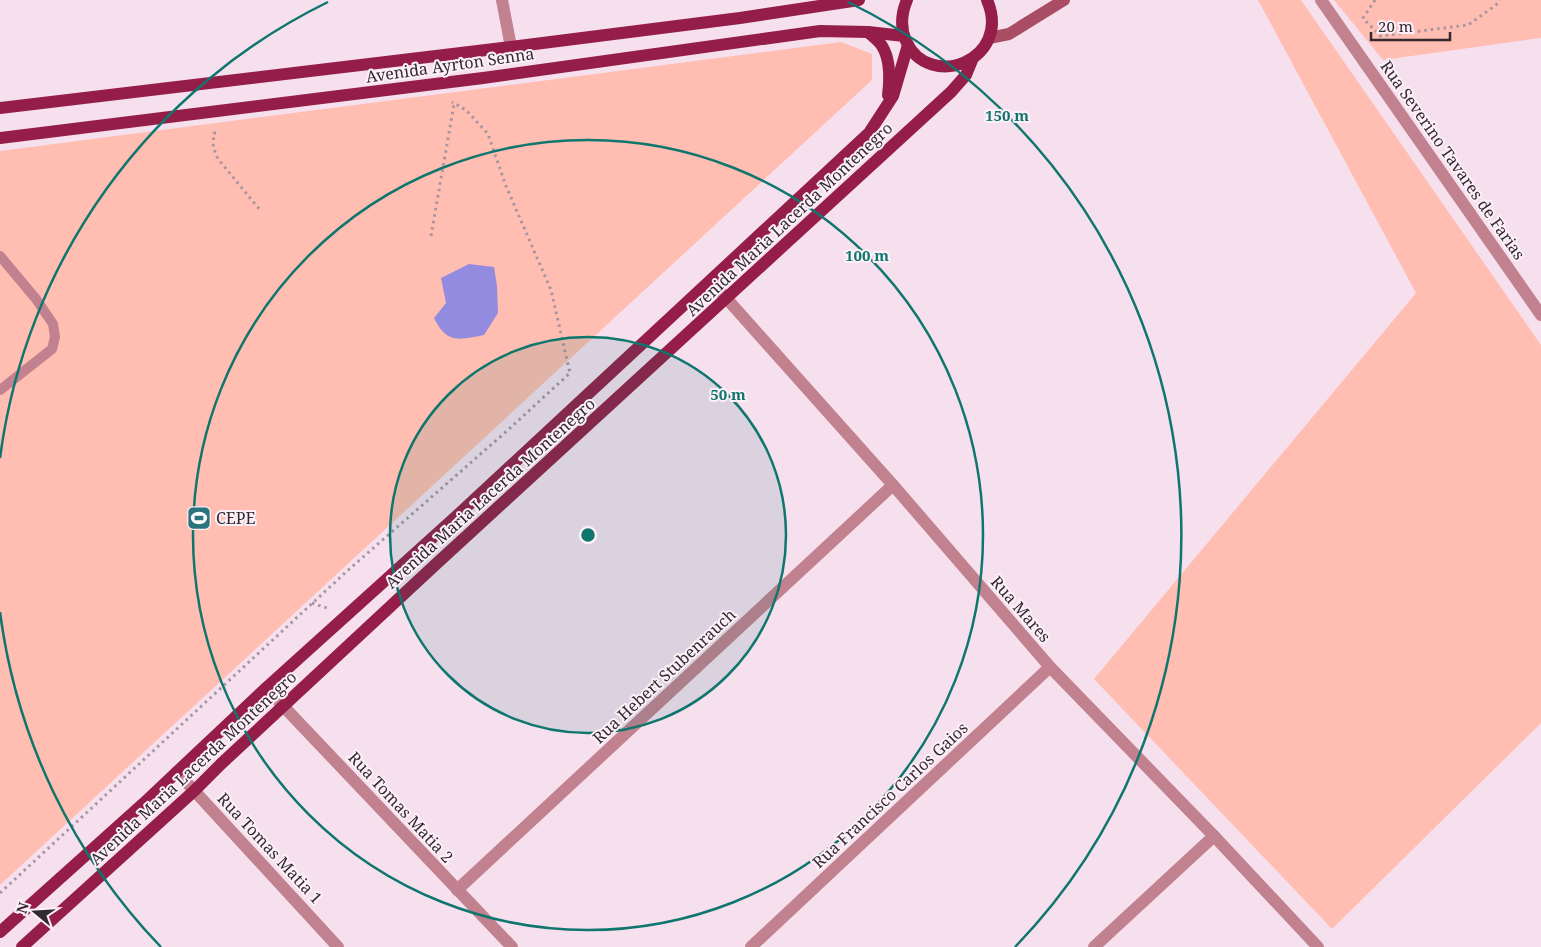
<svg xmlns="http://www.w3.org/2000/svg" width="1541" height="947" font-family="'Noto Serif',serif">
  <style>
    .green { fill: #ffbeb1 }
    .water { fill: #928bdf }
    .lines { fill: none; stroke-linecap: round; stroke-linejoin: round }
    .path { stroke: #a796a1; stroke-width: 3; stroke-dasharray: 2.5 4; stroke-linecap: butt }
    .lane { stroke: #c2818f; stroke-width: 10 }
    .street { stroke: #c2818f; stroke-width: 12 }
    .secondary { stroke: #a94d65; stroke-width: 12 }
    .primary { stroke: #951e48; stroke-width: 12 }
    .ring { fill: none; stroke: #0f766e; stroke-width: 2.5 }
    .labels { text-anchor: middle; stroke-width: 4; stroke-linejoin: round; paint-order: stroke }
    .street-label { font-size: 16px; fill: #322a2f; stroke: #fdf0f9 }
    .poi-label { font-size: 16px; fill: #322a2f; stroke: #fdf0f9; text-anchor: start }
    .centre { fill: #0f766e; stroke: #fdf0f9; stroke-width: 2.5 }
    .ring-label { font-size: 15px; text-anchor: middle; font-weight: bold; fill: #0f766e; stroke: #fdf0f9; stroke-width: 4; stroke-linejoin: round; paint-order: stroke }
  </style>
  <rect width="100%" height="100%" fill="#f6e0ee"/>
  <g class="green">
    <polygon points="1258,0 1301,0 1541,345 1541,723 1332,929 1094,679 1416,293"/>
    <polygon points="1334,0 1541,0 1541,38 1383,60"/>
    <polygon points="841,42 872,54 872,80 0,885 0,151"/>
  </g>
  <path class="water" d="M469,264L494,267L497,286L498,313L484,335C458,340 447,344 434,318L446,303L441,278Z"/>
  <g class="lines">
    <g class="path">
      <polyline points="1375,0 1363,18 1380,36 1468,25 1496,5 1500,0"/>
      <polyline points="216,133 214,133 213,147 218,159 260,210"/>
      <polyline points="431,236 454,104"/>
      <polyline points="312,603 327,608"/>
      <polyline points="0,893 346,572 508,430 570,373 551,290 506,186 488,134 466,110 452,102"/>
    </g>
    <polyline class="lane" points="0,256 36,299 53,324 55,337 52,349 0,390"/>
    <g class="street">
      <polyline points="502,0 511,47"/>
      <polyline points="1321,0 1541,315"/>
      <polyline points="711,281 893,485 1050,667 1214,836 1318,947"/>
      <polyline points="266,688 512,947"/>
      <polyline points="177,772 338,947"/>
      <polyline points="457,890 893,485"/>
      <polyline points="751,947 1050,667"/>
      <polyline points="1094,947 1214,836"/>
    </g>
    <polyline class="secondary" points="989,38 1009,34 1064,0"/>
    <g class="primary">
      <path d="M907,0C901,14 900,27 906,41C929,92 1013,60 987,0"/>
      <path d="M868,32C872,36 879,41 882,46C891,60 890,79 888,95"/>
      <polyline points="0,108 511,47 740,18 859,0"/>
      <polyline points="0,138 483,78 820,31 868,32 904,36"/>
      <polyline points="0,932 144,803 266,688 461,512 869,133 893,96 908,45"/>
      <polyline points="22,947 194,791 221,764 435,565 951,92 966,75 973,58"/>
    </g>
  </g>
  <circle cx="588" cy="535" r="198" fill="#0f766e" fill-opacity=".12"/>
  <g class="ring">
    <circle cx="588" cy="535" r="198"/>
    <circle cx="588" cy="535" r="395"/>
    <path d="M161 947A593 593 0 0 1 0 612M0 458A593 593 0 0 1 328 2M848 2A593 593 0 0 1 1015 947"/>
  </g>
  <defs>
    <g id="stadium-square" transform="scale(1.25)"><rect x="-9" y="-9" width="18" height="18" rx="4" fill="#2b737d" stroke="#fdf0f9"/><path d="M0-5a6.5 5 0 1 0 0 10a6.5 5 0 1 0 0-10ZM-3.5-1.8h7v3.6h-7Z" fill="#fff"/></g>
  </defs>
  <g fill-rule="evenodd">
    <use href="#stadium-square" x="199" y="518"/>
  </g>
  <g class="labels">
    <g class="street-label">
      <text transform="translate(450 65) rotate(-8)" y="6">Avenida Ayrton Senna</text>
      <text transform="translate(1453 160) rotate(55)" y="6">Rua Severino Tavares de Farias</text>
      <text transform="translate(789 219) rotate(-43)" y="6">Avenida Maria Lacerda Montenegro</text>
      <text transform="translate(490 493) rotate(-42)" y="6">Avenida Maria Lacerda Montenegro</text>
      <text transform="translate(1021 609) rotate(49)" y="6">Rua Mares</text>
      <text transform="translate(664 676) rotate(-43)" y="6">Rua Hebert Stubenrauch</text>
      <text transform="translate(193 768) rotate(-43)" y="6">Avenida Maria Lacerda Montenegro</text>
      <text transform="translate(890 795) rotate(-43)" y="6">Rua Francisco Carlos Gaios</text>
      <text transform="translate(401 807) rotate(47)" y="6">Rua Tomas Matia 2</text>
      <text transform="translate(270 848) rotate(47)" y="6">Rua Tomas Matia 1</text>
    </g>
    <g class="poi-label">
      <text x="216" y="524">CEPE</text>
    </g>
  </g>
  <circle cx="588" cy="535" r="8" class="centre"/>
  <g class="ring-label">
    <text x="1007" y="121">150 m</text>
    <text x="867" y="261">100 m</text>
    <text x="728" y="400">50 m</text>
  </g>
  <g transform="translate(35 912) rotate(288)" stroke="#fdf0f9" stroke-width="4" paint-order="stroke">
  <path d="M0-4L9 19L0 12L-9 19Z" fill="#322a2f"/>
  <text y="-8" font-size="14" font-weight="bold" text-anchor="middle" fill="#322a2f">N</text>
  </g>
  <path d="M1371 32v8h79v-8" fill="none" stroke="#322a2f" stroke-width="2.5"/>
  <text x="1378" y="32" font-size="15" fill="#322a2f" stroke="#fdf0f9" stroke-width="4" paint-order="stroke">20 m</text>
</svg>
